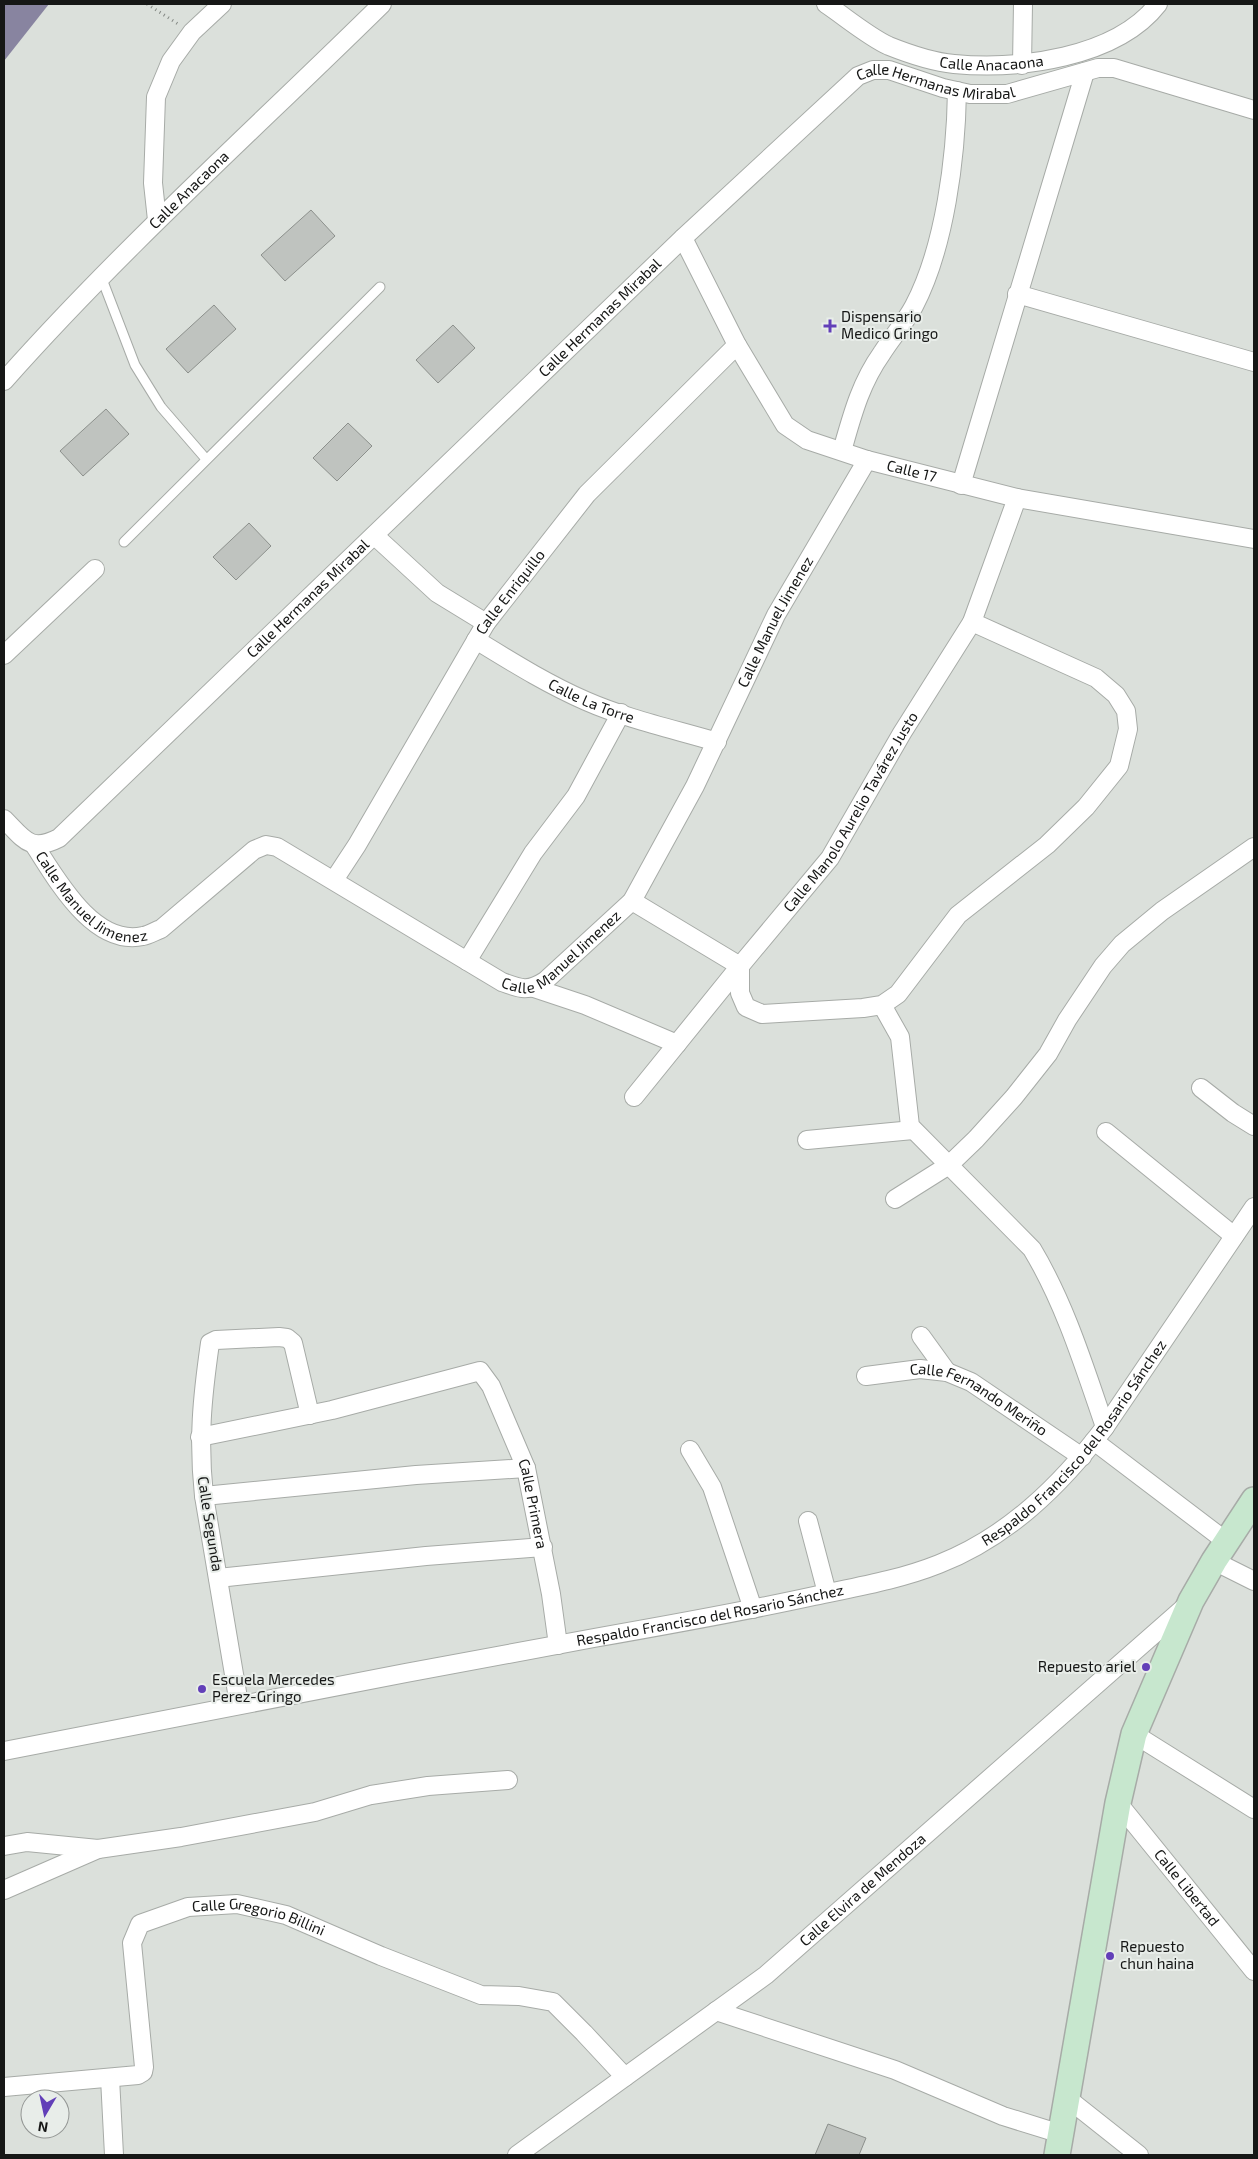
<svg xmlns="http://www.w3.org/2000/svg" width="1258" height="2159" font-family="'Exo 2',sans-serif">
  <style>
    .water { fill: #8884a0 }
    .building { fill: #bfc3bf; stroke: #8c908c }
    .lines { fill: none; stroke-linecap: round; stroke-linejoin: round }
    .service-casing { stroke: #a7aba7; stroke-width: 11 }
    .minor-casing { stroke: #a7aba7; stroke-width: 20 }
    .secondary-casing { stroke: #a7aba7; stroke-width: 28 }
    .path { stroke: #858985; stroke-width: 3; stroke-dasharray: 1 4; stroke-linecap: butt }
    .service { stroke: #fff; stroke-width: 9 }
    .minor { stroke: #fff; stroke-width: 18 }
    .secondary { stroke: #c7e7ce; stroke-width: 25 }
    .poi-dot { fill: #623fb8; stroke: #e8ede9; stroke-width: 2 }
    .labels { text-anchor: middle; stroke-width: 4; stroke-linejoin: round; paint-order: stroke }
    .street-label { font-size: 15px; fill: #161716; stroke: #e8ede9 }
    .poi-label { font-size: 15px; fill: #161716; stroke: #e8ede9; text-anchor: start }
  </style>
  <rect width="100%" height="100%" fill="#dbe0db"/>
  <polygon class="water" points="4,4 49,4 4,61"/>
  <g class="building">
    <polygon points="311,210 335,236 285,281 261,255"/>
    <polygon points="214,305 236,329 188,373 166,349"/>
    <polygon points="453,325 475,348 438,383 416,360"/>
    <polygon points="106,409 129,434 83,476 60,451"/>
    <polygon points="348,423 372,446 337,481 313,458"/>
    <polygon points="249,523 271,546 236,580 213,557"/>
    <polygon points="828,2124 866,2138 859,2155 815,2155"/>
  </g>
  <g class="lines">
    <g class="service-casing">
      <g id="service">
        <polyline points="102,279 135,365 161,407 206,459"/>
        <polyline points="124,542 380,287"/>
      </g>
    </g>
    <g class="minor-casing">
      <g id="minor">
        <path id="s1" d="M826,4C844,16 869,37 889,46C909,54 933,62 954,64C1018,70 1116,58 1158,4"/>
        <polyline points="1022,65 1023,4"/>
        <polyline points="157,220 153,183 156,97 171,61 192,32 222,4"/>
        <path id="s2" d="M683,238L737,345L785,425L807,440L867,460L1017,498L1254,539"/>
        <polyline points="1017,294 1254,362"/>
        <path id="s3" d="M4,381C122,248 255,129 382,4"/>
        <path d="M842,451C852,416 860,384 882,353C892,337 905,323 914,306C945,247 956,157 957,91"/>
        <polyline points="961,485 1085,72"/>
        <polyline points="375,536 437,593 486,623"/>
        <path id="s4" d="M476,640C512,662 547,684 586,701C627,719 673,729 717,742"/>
        <polyline points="4,655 95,569"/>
        <path id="s5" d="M4,819C24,839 30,853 59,838L683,238L858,76L873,70H889L943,88L970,94H1007L1098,68H1114L1254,110"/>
        <path id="s6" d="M35,846C57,880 94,947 143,936C149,935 155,931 161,929L254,850L266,845L277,847L502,982C521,989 528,992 545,981L632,901L695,786L776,615L867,460"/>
        <path id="s7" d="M334,880L357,845L486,623L587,494L737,345"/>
        <polyline points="632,901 740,966 740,993 746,1007 762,1014 863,1008 882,1005 898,994 958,915 1047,845 1086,807 1119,766 1128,729 1126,711 1116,695 1096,678 972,622"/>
        <polyline points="467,961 533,853 576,796 621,713"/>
        <polyline points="534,988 585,1005 677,1044"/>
        <path d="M882,1005L900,1037L910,1126L1032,1249C1065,1304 1084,1366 1105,1427"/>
        <polyline points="1201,1088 1233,1113 1254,1126"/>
        <path id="s8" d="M634,1097L740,966L830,858L902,733L972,622L1017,498"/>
        <polyline points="1106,1132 1234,1236"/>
        <polyline points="807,1140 913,1130"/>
        <polyline points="895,1199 949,1165 976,1139 1014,1097 1048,1054 1067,1020 1103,966 1122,944 1162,911 1254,847"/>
        <polyline points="921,1336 947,1372"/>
        <path id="s9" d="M866,1376L920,1369L947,1372L971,1382L1082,1457"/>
        <path id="s10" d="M200,1437L332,1410L480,1371L491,1386L526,1468L551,1594L558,1645"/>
        <polyline points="1094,1441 1227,1542"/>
        <polyline points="690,1450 712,1487 753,1609"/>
        <polyline points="204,1496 416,1475 526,1468"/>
        <polyline points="808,1521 827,1593"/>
        <polyline points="1214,1561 1254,1581"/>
        <polyline points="218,1578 426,1556 543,1547"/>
        <path d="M239,1704L204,1496C198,1440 202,1399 210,1343L216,1340L279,1337L287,1338L293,1343L310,1415"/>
        <polyline points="1134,1734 1254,1809"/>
        <path id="s11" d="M4,1751C200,1712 397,1674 594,1638C668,1625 741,1612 814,1596C856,1587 899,1580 939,1564C1008,1537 1061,1485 1105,1427L1254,1207"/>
        <path id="s12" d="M1118,1803L1254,1971"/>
        <polyline points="4,1846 27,1842 98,1849"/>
        <polyline points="4,1890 98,1849 181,1837 315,1812 371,1795 428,1786 508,1780"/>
        <polyline points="716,2011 895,2070 1003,2116 1061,2134"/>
        <polyline points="110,2078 114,2155"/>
        <path id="s13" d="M4,2087L138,2075L143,2072L144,2067L132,1943L140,1924L188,1907L237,1904L286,1915L381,1956L481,1995L519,1996L553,2002L584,2033L625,2077"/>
        <polyline points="1067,2098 1139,2155"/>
        <path id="s14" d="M517,2155L766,1975L1187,1605"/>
      </g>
    </g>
    <g class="secondary-casing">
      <polyline id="secondary" points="1057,2155 1118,1803 1134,1734 1191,1601 1214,1561 1254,1500"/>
    </g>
    <polyline class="path" points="147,4 178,24"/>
    <use href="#service" class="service"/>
    <use href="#minor" class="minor"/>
    <use href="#secondary" class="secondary"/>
  </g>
  <g class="poi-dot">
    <path d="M827.5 318.5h5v5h5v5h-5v5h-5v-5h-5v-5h5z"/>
    <circle cx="1146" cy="1667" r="5"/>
    <circle cx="202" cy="1689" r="5"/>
    <circle cx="1110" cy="1956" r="5"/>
  </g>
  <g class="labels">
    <g class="street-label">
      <text dy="5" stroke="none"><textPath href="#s1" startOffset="181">Calle Anacaona</textPath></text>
      <text dy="5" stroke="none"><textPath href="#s5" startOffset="1250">Calle Hermanas Mirabal</textPath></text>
      <text dy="5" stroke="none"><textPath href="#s3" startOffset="266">Calle Anacaona</textPath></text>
      <text dy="5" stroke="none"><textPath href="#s5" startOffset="816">Calle Hermanas Mirabal</textPath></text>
      <text dy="5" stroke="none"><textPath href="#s2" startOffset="349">Calle 17</textPath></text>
      <text dy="5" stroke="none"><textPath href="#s7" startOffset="338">Calle Enriquillo</textPath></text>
      <text dy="5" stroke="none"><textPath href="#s5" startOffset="411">Calle Hermanas Mirabal</textPath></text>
      <text dy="5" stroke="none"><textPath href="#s6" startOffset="1055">Calle Manuel Jimenez</textPath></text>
      <text dy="5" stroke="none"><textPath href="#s4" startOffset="131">Calle La Torre</textPath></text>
      <text dy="5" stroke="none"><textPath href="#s8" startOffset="359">Calle Manolo Aurelio Tavárez Justo</textPath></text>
      <text dy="5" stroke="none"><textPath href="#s6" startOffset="81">Calle Manuel Jimenez</textPath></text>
      <text dy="5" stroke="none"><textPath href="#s6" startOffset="650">Calle Manuel Jimenez</textPath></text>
      <text dy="5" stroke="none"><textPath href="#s9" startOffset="121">Calle Fernando Meriño</textPath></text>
      <text dy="5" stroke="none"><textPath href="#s11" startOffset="1139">Respaldo Francisco del Rosario Sánchez</textPath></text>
      <text dy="5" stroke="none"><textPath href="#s10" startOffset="432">Calle Primera</textPath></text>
      <text transform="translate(210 1524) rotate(81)" y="5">Calle Segunda</text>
      <text dy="5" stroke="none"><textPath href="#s11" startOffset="719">Respaldo Francisco del Rosario Sánchez</textPath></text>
      <text dy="5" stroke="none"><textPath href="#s12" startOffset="109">Calle Libertad</textPath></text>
      <text dy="5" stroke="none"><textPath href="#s14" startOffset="436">Calle Elvira de Mendoza</textPath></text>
      <text dy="5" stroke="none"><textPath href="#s13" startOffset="414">Calle Gregorio Billini</textPath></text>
    </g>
    <g class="poi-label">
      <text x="841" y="322">Dispensario<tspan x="841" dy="17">Medico Gringo</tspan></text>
      <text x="1136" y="1672" text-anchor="end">Repuesto ariel</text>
      <text x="212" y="1685">Escuela Mercedes<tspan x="212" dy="17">Perez-Gringo</tspan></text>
      <text x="1120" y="1952">Repuesto<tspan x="1120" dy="17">chun haina</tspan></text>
    </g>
  </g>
  <rect width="1258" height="2159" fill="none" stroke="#161716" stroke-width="10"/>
  <g transform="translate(45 2114) rotate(189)"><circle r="24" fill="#e8ede9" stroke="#949795"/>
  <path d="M0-4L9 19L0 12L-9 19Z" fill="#623fb8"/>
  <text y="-8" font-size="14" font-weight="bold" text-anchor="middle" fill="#161716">N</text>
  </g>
</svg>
